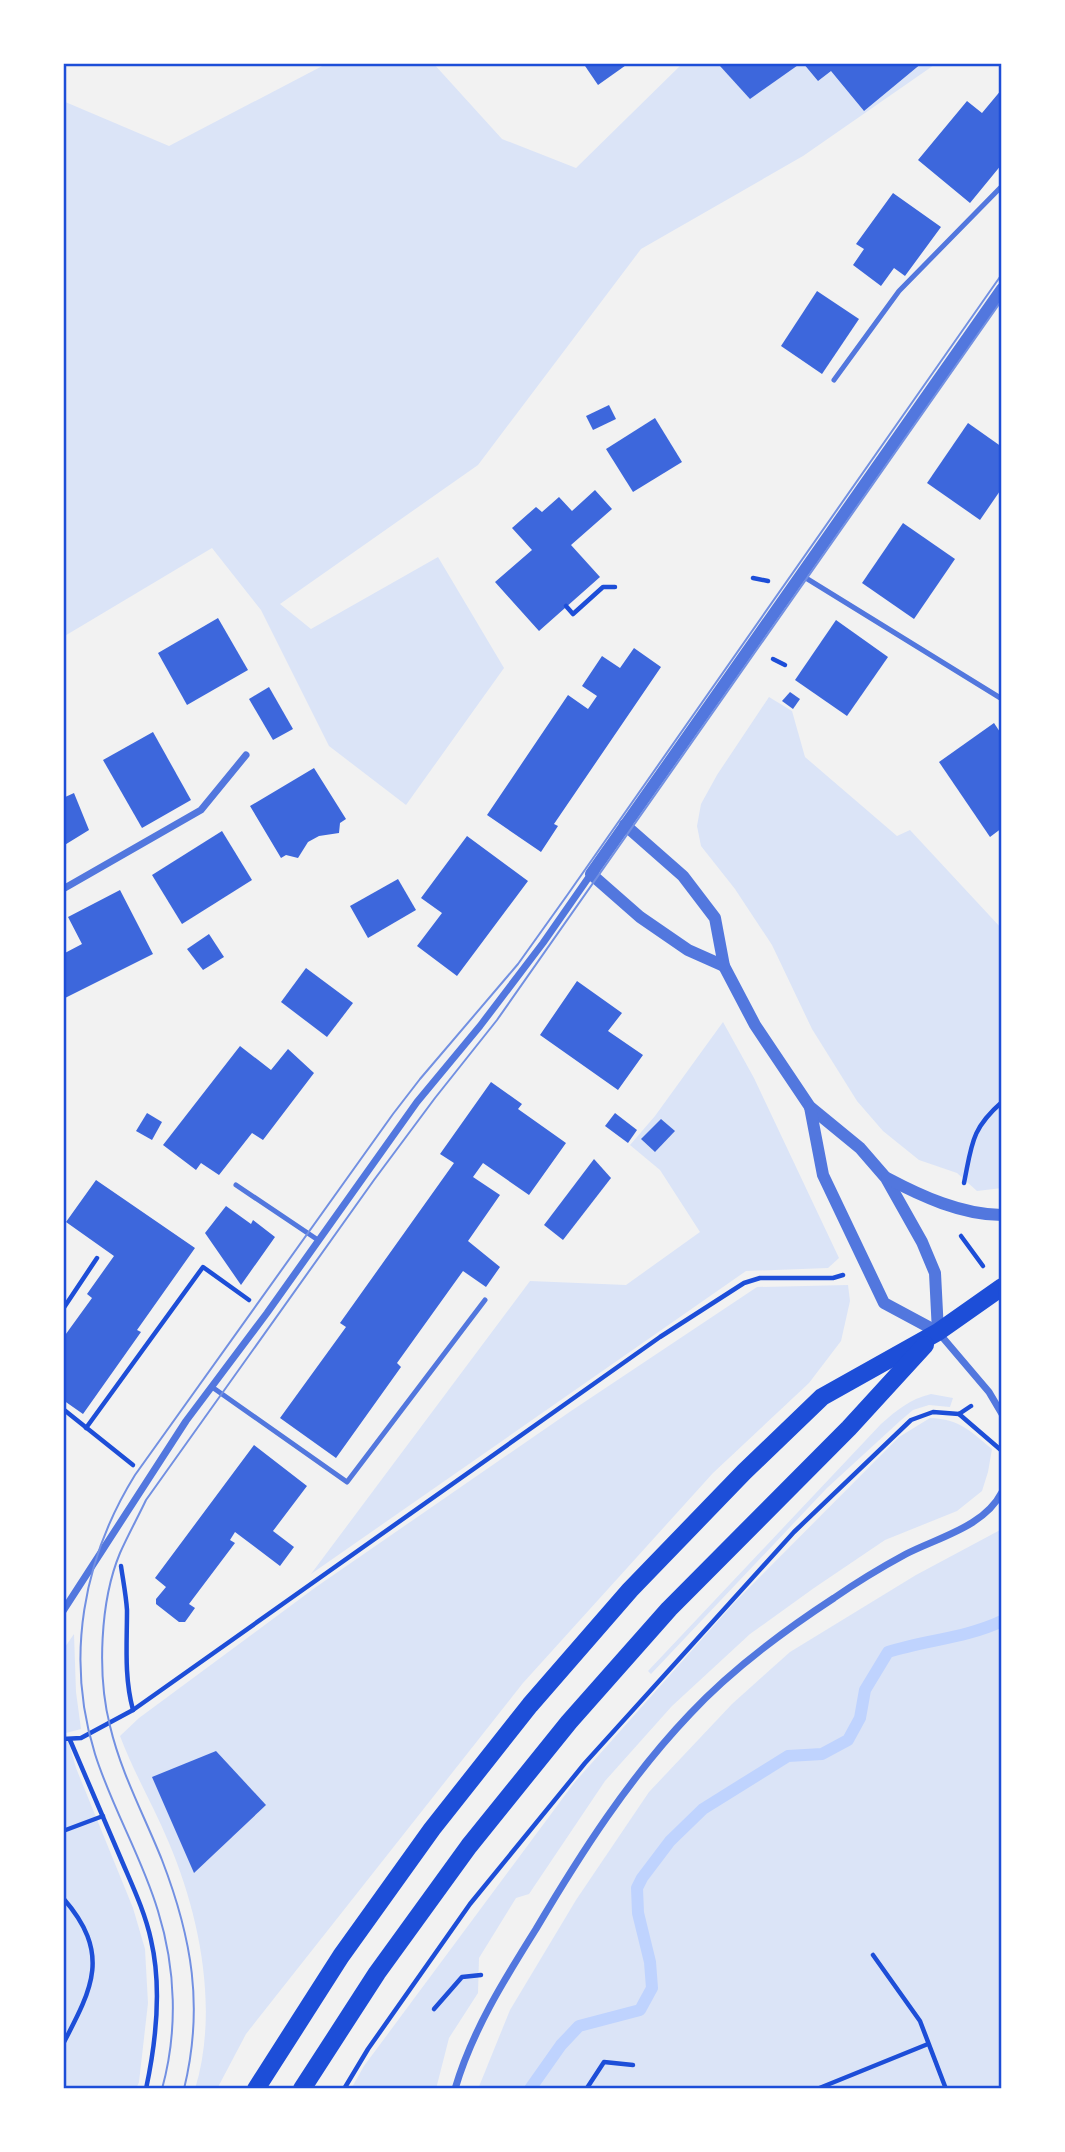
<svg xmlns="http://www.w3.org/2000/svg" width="1065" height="2152" font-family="'DejaVu Sans',sans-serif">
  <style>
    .green { fill: #dbe4f7 }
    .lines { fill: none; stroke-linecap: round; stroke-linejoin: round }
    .stream { stroke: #bfd3fe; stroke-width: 12 }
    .building { fill: #3d67dc }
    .path { stroke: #1d4ed8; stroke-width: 4.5 }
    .service { stroke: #5277de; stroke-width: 5 }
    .minor { stroke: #5277de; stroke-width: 7 }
    .tertiary { stroke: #5277de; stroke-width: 12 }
    .primary { stroke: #1d4ed8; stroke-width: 18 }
    .tram { stroke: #7290e2; stroke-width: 2 }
    .neatline { fill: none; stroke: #1d4ed8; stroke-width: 2.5 }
  </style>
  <rect width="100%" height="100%" fill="#f2f2f2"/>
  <g class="green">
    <polygon points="328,63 433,63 502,139 576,168 683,63 937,63 803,156 641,249 478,465 280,604 311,629 438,557 504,668 406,805 329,746 261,610 212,548 63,637 63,101 169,146"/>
    <polygon points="769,697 792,711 805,757 897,836 910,830 1002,929 1002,1188 977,1191 957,1173 919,1160 883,1131 857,1101 812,1029 772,945 735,889 701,846 697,826 701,804 717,775"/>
    <polygon points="723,1022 754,1078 839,1258 828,1268 746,1271 311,1574 530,1281 626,1285 700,1232 660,1170 630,1145 655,1116"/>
    <path d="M848,1285L850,1301L841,1341L809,1383L713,1473L523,1683L246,2034L217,2089H195C219,2011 200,1916 169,1843C154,1807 134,1773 120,1736L139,1718L316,1587L571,1411L757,1287Z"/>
    <path d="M931,1394L953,1398L950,1407L929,1405L913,1410L900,1421L827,1488L651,1674L648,1671L881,1424C897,1410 910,1399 931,1394Z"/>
    <path d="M930,1418C960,1419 970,1431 992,1449L988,1472L982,1491L957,1511L885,1540L814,1588L750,1634L672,1706L605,1781L529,1894L516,1898L479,1958L478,1993L449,2038L436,2089H351L364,2066L574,1783L734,1603L899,1437Z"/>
    <polygon points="1002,1529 1002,2089 478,2089 510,2010 576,1900 649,1792 732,1704 790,1652 916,1575"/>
    <polygon points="74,1634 76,1692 81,1729 66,1733 76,1768 133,1908 145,1949 148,2003 139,2082 136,2089 63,2089 63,1650"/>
  </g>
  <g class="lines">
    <path class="stream" d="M530,2089L561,2045L579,2026L640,2010L652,1988L650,1962L638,1913L637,1888L642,1878L670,1841L703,1809L788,1756L822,1754L848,1740L860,1718L865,1690L888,1652C926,1640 966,1638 1002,1621"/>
  </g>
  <g class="building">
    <polygon points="583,63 629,63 598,85"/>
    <polygon points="723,63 801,63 750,99 720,66"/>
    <polygon points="803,63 922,63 864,111 831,71 818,81"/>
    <polygon points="1002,89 1002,164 970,203 918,160 967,101 982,113"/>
    <polygon points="893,193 941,227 905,276 894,268 881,286 853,265 864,249 856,244"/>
    <polygon points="817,291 859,319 822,374 781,346"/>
    <polygon points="609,405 616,419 593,430 586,416"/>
    <polygon points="655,418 682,462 633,492 606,449"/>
    <polygon points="968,423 1002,447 1002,488 980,520 927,483"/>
    <polygon points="595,490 612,509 571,545 600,577 539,631 495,582 532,550 512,528 536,507 542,512 559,497 572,511"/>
    <polygon points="903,523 955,559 914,619 862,583"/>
    <polygon points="218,618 248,670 187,705 158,653"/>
    <polygon points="836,620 888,657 847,716 795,680"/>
    <polygon points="634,648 661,667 554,824 558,826 541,852 487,815 568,695 588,709 597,696 582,686 602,656 620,668"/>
    <polygon points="269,687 293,729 273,740 249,699"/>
    <polygon points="790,692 800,699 793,709 782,701"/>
    <polygon points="994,723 1002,735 1002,828 990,837 939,762"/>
    <polygon points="153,732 191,800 142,828 103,760"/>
    <polygon points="314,768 346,819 340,823 339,833 319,836 308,842 298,858 286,855 281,858 250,806"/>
    <polygon points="74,793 89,830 63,846 63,798"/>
    <polygon points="222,831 252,880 182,924 152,875"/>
    <polygon points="467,836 528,881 457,976 417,946 442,913 421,898"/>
    <polygon points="398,879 416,910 368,938 350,906"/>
    <polygon points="120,890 153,954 63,999 63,954 82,944 68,917"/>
    <polygon points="209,934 224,957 203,970 187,949"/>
    <polygon points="306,968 353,1003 327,1037 281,1002"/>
    <polygon points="577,981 622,1013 608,1031 643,1055 618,1090 540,1035"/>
    <polygon points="240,1046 271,1070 288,1049 314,1073 263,1140 252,1133 219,1175 201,1163 196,1170 163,1145"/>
    <polygon points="491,1082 522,1104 518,1109 566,1143 529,1195 483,1163 473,1177 500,1195 468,1241 500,1267 486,1287 463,1271 397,1363 401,1367 336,1458 280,1418 346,1327 340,1323 454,1163 440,1154"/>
    <polygon points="147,1113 162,1122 152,1140 136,1131"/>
    <polygon points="615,1113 637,1130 628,1143 605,1126"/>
    <polygon points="661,1119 675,1131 655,1152 641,1139"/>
    <polygon points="594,1159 611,1178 563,1240 544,1225"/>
    <polygon points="96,1180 195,1248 137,1330 141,1332 83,1414 63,1400 63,1338 92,1298 87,1294 114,1256 66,1222"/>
    <polygon points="226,1206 251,1224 253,1220 275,1237 241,1285 205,1233"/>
    <polygon points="254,1445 307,1486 273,1531 294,1547 280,1566 235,1532 230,1540 235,1543 189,1604 195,1608 185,1622 179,1622 156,1604 156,1599 166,1587 155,1578"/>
    <polygon points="216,1751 266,1805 194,1873 152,1777"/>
  </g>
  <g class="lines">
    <g class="path">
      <polyline points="753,578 768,581"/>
      <polyline points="566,606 573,614 603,587 615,587"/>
      <polyline points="773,659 785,665"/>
      <path d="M964,1183C972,1144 971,1129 1002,1102"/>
      <polyline points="961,1236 983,1266"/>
      <polyline points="63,1309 97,1258"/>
      <polyline points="63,1409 133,1465"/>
      <polyline points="959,1414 1002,1451"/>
      <polyline points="86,1428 203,1267 249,1300"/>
      <path d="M121,1566C123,1580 126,1595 127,1610C127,1644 124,1677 133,1710"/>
      <polyline points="63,1739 81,1738 133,1710 660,1337 744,1283 760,1278 833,1278 843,1275"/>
      <path d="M70,1740C87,1780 104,1819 121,1859C132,1885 145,1912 151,1940C162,1987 156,2042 146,2089"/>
      <polyline points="63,1831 103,1816"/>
      <path d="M63,1898C111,1953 93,1987 63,2044"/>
      <polyline points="873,1955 920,2021 946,2089"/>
      <polyline points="434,2009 462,1977 481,1975"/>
      <polyline points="587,2088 604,2062 633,2065"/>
      <polyline points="344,2089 368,2049 470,1904 585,1763 794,1532 911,1420 933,1412 959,1414 971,1406"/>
      <polyline points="817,2089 928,2044"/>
    </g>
    <g class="service">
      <polyline points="834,380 899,291 1002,186"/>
      <polyline points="801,575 1002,699"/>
      <polyline points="236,1185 318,1240"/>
      <polyline points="212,1387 347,1482 485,1300"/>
    </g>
    <g class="minor">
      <polyline points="63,889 201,810 246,755"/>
      <polyline points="938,1332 989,1392 1002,1414"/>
      <polyline points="63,1611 186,1421 267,1313 417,1102 480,1026 543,943 591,874"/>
      <path d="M455,2089C472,2031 504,1980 536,1929C581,1853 629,1778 690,1714C732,1669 782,1632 834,1598C857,1582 882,1567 906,1554C939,1537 984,1527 1002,1492"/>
    </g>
    <g class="tertiary">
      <polyline points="625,825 683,876 715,918 724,966 755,1025 810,1107 860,1148 886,1178 922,1242 935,1273 938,1332"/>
      <polyline points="724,966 688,950 640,917 591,874 1002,289"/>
      <polyline points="810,1107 823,1175 884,1303 938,1332"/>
      <path d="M887,1178C921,1196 962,1215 1002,1215"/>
    </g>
    <g class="primary">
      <polyline points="256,2089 341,1956 432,1829 530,1705 630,1590 744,1472 822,1397 938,1332 1002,1287"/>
      <polyline points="302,2089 377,1973 469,1846 569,1722 669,1609 849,1428 925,1345"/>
    </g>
    <g class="tram">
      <path d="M162,2089C178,2031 176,1969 158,1911C142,1857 112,1808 95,1754C65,1658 83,1559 135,1475L393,1114L420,1079L518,964L568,894L1002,274"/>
      <path d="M184,2089C204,2007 192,1938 162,1860C144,1815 121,1773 110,1726C97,1675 100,1601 120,1553C128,1535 138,1517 146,1500L374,1180L435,1098L497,1020L1002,300"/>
    </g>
  </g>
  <rect width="1065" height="2152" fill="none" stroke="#ffffff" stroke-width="130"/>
  <rect x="65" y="65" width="935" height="2022" class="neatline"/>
</svg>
